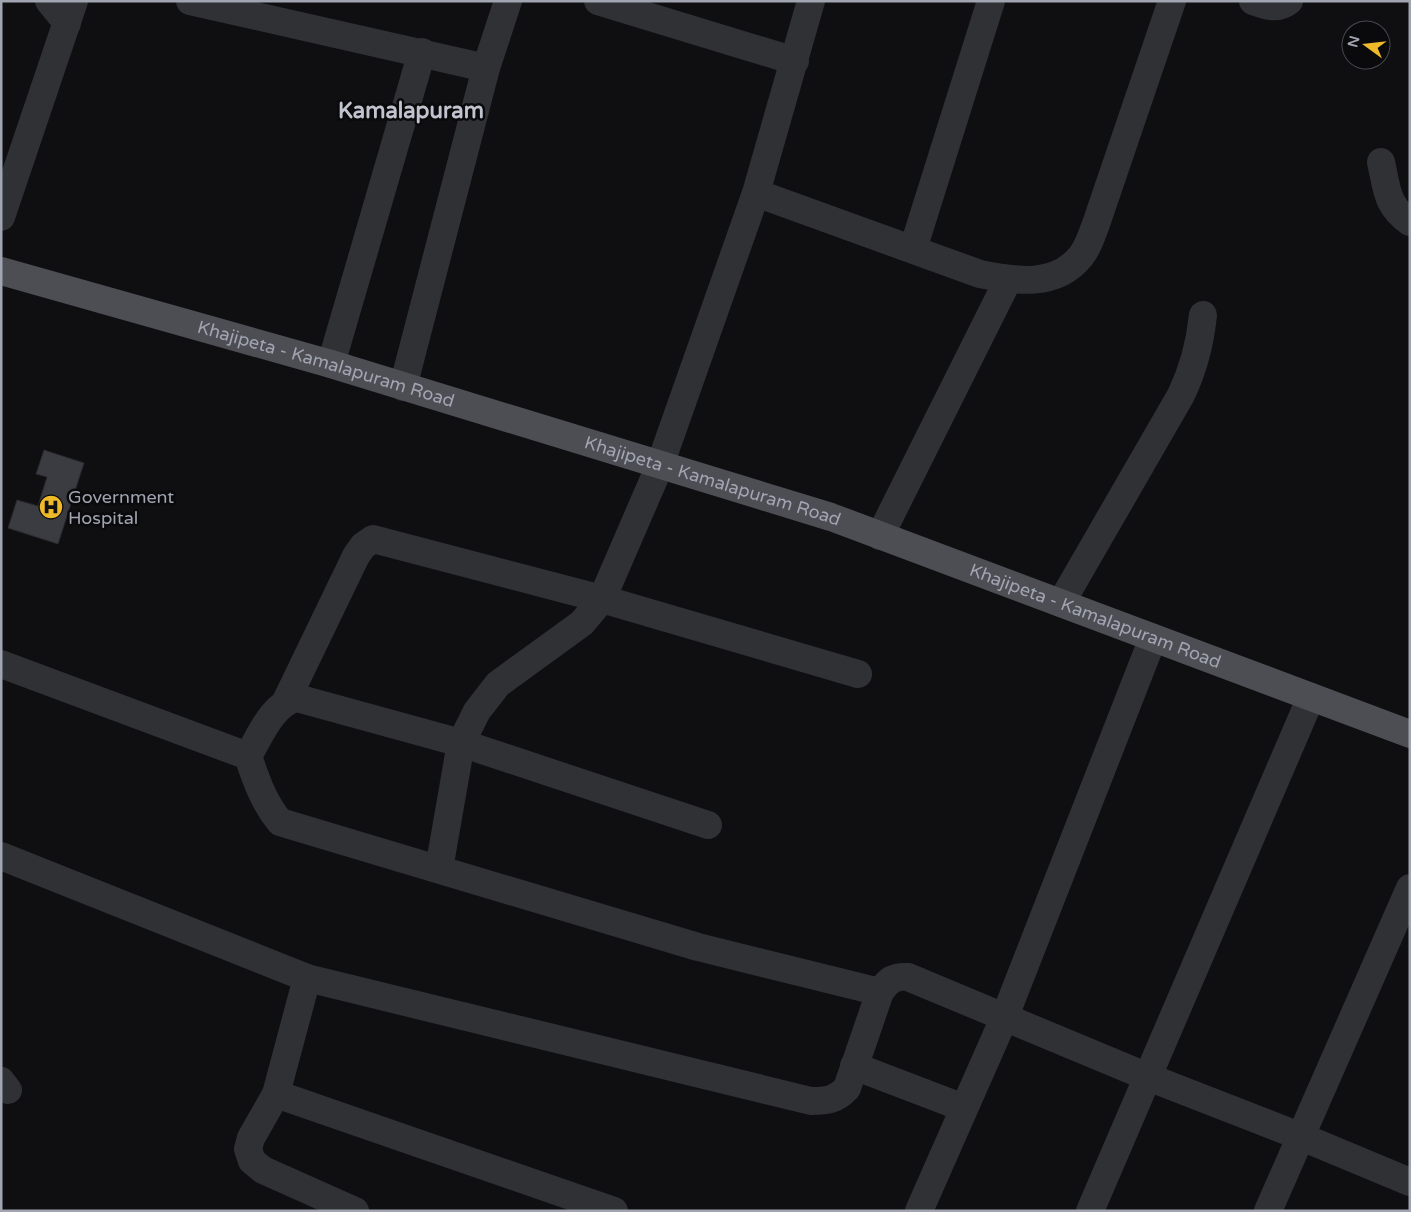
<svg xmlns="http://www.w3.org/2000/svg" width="1411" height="1212" font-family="'Varela Round',sans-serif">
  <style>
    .building { fill: #3b3c41; stroke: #2a292d }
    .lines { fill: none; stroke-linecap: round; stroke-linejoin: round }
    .street { stroke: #303135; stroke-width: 28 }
    .primary { stroke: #4c4e54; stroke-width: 28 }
    .labels { text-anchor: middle; stroke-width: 5; stroke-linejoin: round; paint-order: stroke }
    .street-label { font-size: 18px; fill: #a1a5b1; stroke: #0a0a0c }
    .poi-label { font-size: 18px; fill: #a1a5b1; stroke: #0a0a0c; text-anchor: start }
    .district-label { font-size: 22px; font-weight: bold; fill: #c1c4ce; stroke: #0a0a0c }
  </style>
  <rect width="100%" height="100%" fill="#0f0f11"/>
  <polygon class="building" points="44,450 84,463 58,544 8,528 17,500 38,506 47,477 36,474"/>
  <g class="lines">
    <g class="street">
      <polyline points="49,1 67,23"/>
      <polyline points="190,1 486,68"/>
      <polyline points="598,1 795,61"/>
      <path d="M1253,1C1267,6 1277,10 1289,1"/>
      <path d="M1381,162C1387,188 1386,206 1410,222"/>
      <path d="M756,193L980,274C1015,281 1056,288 1081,256C1088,248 1092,234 1096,224L1172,1"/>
      <polyline points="1,217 74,1"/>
      <polyline points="913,249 991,1"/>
      <polyline points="331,364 422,52"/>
      <polyline points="403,387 486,68 508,1"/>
      <polyline points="880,536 1008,280"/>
      <path d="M1061,603L1181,395C1194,368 1200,344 1203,315"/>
      <path d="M1,664L248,756C256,780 264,803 280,822L698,947L880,992"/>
      <polyline points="286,701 356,556 363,546 373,539 602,599 858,674"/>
      <path d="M248,756C260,736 272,704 297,698L461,743L708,825"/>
      <path d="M1,856L307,978L811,1101C827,1101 836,1100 847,1088L880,992C889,980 893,976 908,977L1148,1077L1302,1137L1410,1182"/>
      <polyline points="439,869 461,743 477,711 498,684 582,623 602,599 660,465 756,193 811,1"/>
      <polyline points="307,978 276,1094 251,1138 248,1149 252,1161 263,1170 355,1211"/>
      <polyline points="854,1066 964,1108"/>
      <polyline points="1,1081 8,1090"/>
      <polyline points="276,1094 614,1211"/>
      <polyline points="919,1211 1005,1016 1153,638"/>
      <polyline points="1090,1211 1311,697"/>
      <polyline points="1268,1211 1410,888"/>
    </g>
    <path class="primary" id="s1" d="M1,271L331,364L831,517L1410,734"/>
  </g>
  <defs>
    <g id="hospital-disc" transform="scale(1.25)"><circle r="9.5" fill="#eeba2a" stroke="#0a0a0c"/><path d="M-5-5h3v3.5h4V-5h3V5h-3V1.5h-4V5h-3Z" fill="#111"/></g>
  </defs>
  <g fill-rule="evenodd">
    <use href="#hospital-disc" x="51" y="507"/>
  </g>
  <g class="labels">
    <g class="street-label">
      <text dy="6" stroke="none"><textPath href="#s1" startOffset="338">Khajipeta - Kamalapuram Road</textPath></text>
      <text dy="6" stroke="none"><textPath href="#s1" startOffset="742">Khajipeta - Kamalapuram Road</textPath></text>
      <text dy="6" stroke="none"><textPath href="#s1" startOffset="1148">Khajipeta - Kamalapuram Road</textPath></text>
    </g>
    <g class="poi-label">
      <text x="68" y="503">Government<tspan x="68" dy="21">Hospital</tspan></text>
    </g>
    <g class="district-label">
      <text x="411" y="118">Kamalapuram</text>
    </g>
  </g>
  <rect width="1411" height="1212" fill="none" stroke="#a1a5b1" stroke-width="5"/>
  <g transform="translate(1366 45) rotate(285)"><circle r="24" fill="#0a0a0c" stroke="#46484e"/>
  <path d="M0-4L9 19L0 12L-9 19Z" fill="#eeba2a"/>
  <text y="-8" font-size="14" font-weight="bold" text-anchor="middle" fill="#a1a5b1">N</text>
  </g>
</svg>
